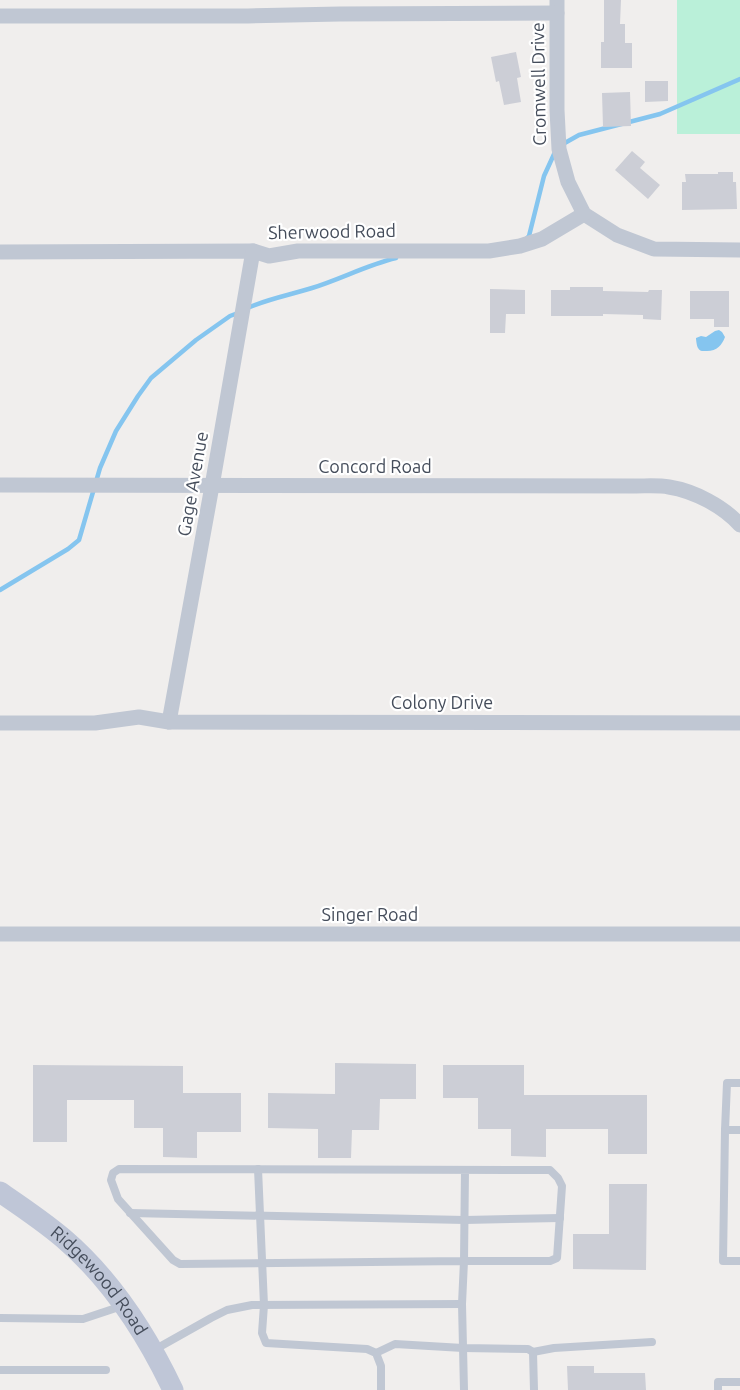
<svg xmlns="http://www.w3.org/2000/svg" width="740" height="1390" font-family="Ubuntu,sans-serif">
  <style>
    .green { fill: #baf0d9 }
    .water { fill: #85c5ef }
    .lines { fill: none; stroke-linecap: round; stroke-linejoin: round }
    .stream { stroke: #85c5ef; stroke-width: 4.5 }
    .building { fill: #ccced6 }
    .lane { stroke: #c0c7d3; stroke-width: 8 }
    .street { stroke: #c0c7d3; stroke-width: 15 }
    .secondary { stroke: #bfc6d7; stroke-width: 21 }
    .labels { text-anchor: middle; stroke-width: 4.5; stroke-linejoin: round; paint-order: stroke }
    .street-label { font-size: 18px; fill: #454d5b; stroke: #fff }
  </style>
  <rect width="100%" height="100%" fill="#f0eeed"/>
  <rect class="green" x="677" y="0" width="63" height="134"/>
  <path class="water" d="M719,330L722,332L725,337C722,345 717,351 707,351C703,351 700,352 698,348C697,347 696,340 696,338L701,336L706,337L715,331Z"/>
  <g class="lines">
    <g class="stream">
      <polyline points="563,144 579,135 660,114 740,79"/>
      <polyline points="525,240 529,236 544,176 555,152"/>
      <path d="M245,309C267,299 290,295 312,288C341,279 367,265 396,258"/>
      <polyline points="0,590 68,549 79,540 100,468 116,431 138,396 151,378 196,340 230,316 238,313"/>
    </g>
  </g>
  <g class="building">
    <polygon points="604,0 621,0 620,24 625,24 625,43 632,43 632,68 601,68 601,42 604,42"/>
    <polygon points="516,52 521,77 517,78 521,102 504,105 499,81 496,82 491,57"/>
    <polygon points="645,81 668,81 668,101 645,102"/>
    <polygon points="630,92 631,126 603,127 602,93"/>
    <polygon points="632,151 645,162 640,168 660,185 648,199 615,170"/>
    <polygon points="718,172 733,172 733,182 736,182 737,209 682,210 682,182 686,182 685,174 718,174"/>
    <polygon points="570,287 603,287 603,291 648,292 649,290 662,290 661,320 643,319 643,315 603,314 603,316 551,316 551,290 570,290"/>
    <polygon points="490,289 525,290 525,314 506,314 505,333 490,333"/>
    <polygon points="690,291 729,291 729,327 714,327 714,319 690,319"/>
    <polygon points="335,1063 416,1064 416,1099 380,1099 379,1130 352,1130 351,1158 318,1158 318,1129 268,1128 268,1093 335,1094"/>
    <polygon points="33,1065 183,1066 183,1093 241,1093 241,1132 197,1132 197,1158 163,1157 163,1128 134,1128 134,1100 67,1100 67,1142 33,1142"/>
    <polygon points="443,1065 524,1065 524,1095 647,1095 647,1154 608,1154 608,1129 546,1129 546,1157 511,1156 511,1129 478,1129 478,1098 443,1098"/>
    <polygon points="609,1184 647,1184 646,1270 573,1269 573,1234 609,1234"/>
    <polygon points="567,1366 594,1366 594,1373 645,1373 646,1390 568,1390"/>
  </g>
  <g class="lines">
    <g class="lane">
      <polyline points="725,1130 727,1083 740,1083"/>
      <polyline points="740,1130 725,1130 723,1261 740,1261"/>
      <polyline points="258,1169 264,1305 262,1333 266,1343 367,1349 376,1353 381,1366 381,1390"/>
      <polyline points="130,1213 465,1220 560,1218"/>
      <polyline points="0,1318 83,1319 122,1306"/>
      <polyline points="154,1350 211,1318 227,1310 252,1305 462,1304"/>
      <polyline points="533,1352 554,1348 652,1342"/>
      <polyline points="376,1353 395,1344 463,1348 528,1349 533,1352 534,1390"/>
      <polyline points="0,1370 106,1370"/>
      <polyline points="464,1390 462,1304 464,1261 550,1261 557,1258 562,1186 558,1178 550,1170 119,1169 113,1173 111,1180 118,1199 173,1260 180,1264 464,1261 465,1170"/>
      <polyline points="718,1390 718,1382 740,1382"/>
    </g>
    <g class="street">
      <polyline points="557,0 557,110 559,149 568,182 584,214 617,235 654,249 740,250"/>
      <polyline points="0,16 248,16 340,14 557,13"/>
      <polyline points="0,252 253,251 269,256 298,251 489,251 520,246 542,239 584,214"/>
      <path d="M0,485L636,486C647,486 658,485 669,487C694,491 723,506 740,525"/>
      <polyline points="169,722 212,486 253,251"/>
      <polyline points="0,723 95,723 139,717 169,722 740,723"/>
      <polyline points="0,934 740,934"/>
    </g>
    <path class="secondary" id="s1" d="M0,1192C22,1207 43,1221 63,1238C111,1279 146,1333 173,1390"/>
  </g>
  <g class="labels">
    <g class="street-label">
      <text transform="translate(539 84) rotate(-91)" y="6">Cromwell Drive</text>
      <text transform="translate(332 232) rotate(-1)" y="6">Sherwood Road</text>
      <text x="375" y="473">Concord Road</text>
      <text transform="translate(193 484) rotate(-80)" y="6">Gage Avenue</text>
      <text x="442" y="709">Colony Drive</text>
      <text x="370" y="921">Singer Road</text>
      <text dy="6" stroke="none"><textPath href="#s1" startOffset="134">Ridgewood Road</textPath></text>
    </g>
  </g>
</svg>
